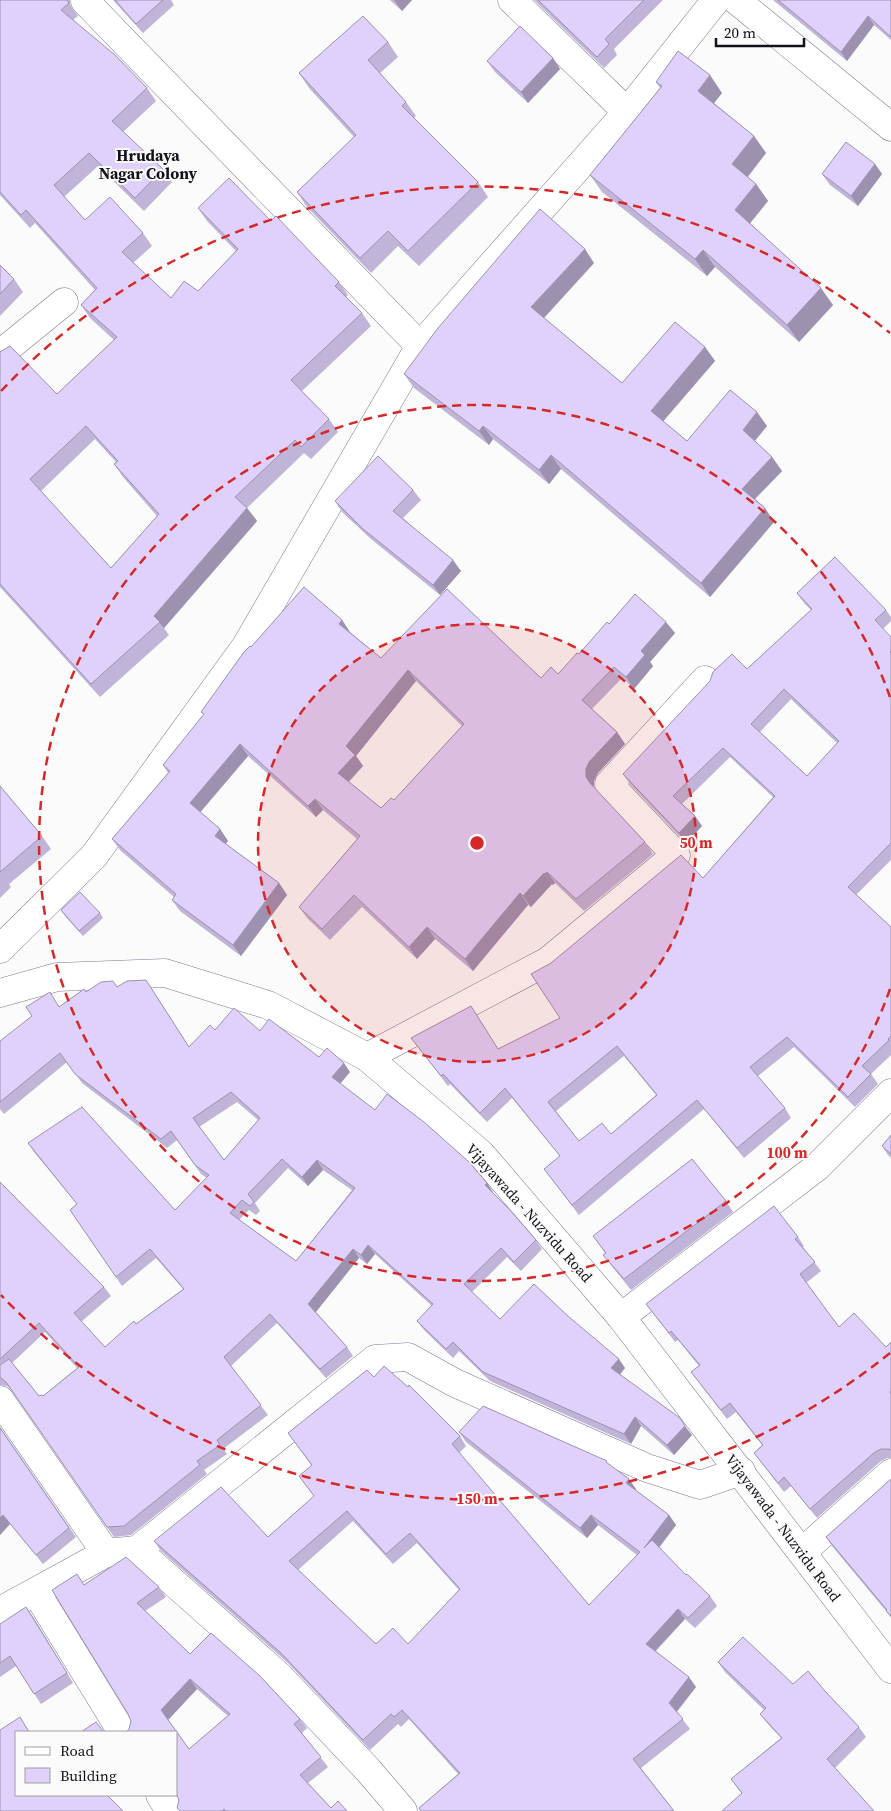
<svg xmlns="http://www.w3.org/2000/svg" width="891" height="1811" font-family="'Source Serif 4',serif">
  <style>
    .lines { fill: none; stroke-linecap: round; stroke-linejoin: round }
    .minor-casing { stroke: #817893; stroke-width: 29 }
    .tertiary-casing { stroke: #817893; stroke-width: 29 }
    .minor { stroke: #fff; stroke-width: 28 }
    .tertiary { stroke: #fff; stroke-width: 28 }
    .wall { fill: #c0b4d8; fill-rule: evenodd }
    .shaded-wall { fill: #9c92b0 }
    .building { fill: #dfd1fb; stroke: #9c92b0; fill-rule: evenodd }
    .ring { fill: none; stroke: #d62828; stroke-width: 2.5; stroke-dasharray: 9 6 }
    .labels { text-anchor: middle; stroke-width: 4; stroke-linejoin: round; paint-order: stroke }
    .street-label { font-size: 15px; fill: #14101a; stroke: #fbfbfb }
    .neighbourhood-label { font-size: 16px; font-weight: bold; fill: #14101a; stroke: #fbfbfb }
    .centre { fill: #d62828; stroke: #fbfbfb; stroke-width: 2.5 }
    .ring-label { font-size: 15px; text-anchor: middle; font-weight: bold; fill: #d62828; stroke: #fbfbfb; stroke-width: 4; stroke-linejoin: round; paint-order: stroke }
  </style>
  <rect width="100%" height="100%" fill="#fbfbfb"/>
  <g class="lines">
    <g class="minor-casing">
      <g id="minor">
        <polyline points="736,0 891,127"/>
        <polyline points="85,1 420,346"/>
        <polyline points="0,354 64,302"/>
        <polyline points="0,949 94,856 246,646 420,346 627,112"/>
        <polyline points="367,1057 548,961 676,855 609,784 705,680"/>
        <polyline points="621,1317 817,1167 891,1093"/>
        <polyline points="0,1400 106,1553 0,1611"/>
        <polyline points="137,1550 375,1359 408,1357 455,1383 647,1468 700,1485 741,1471"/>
        <polyline points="802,1552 891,1473"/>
        <polyline points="106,1553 137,1550 278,1675 369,1771 403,1811"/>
        <polyline points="36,1592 122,1732"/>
        <polyline points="160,1795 170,1811"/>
      </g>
    </g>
    <g class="tertiary-casing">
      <g id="tertiary">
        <polyline points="512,0 627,112 716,0"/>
        <polyline points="0,993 57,977 165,973 268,1005 367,1057 481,1154 621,1317 891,1669"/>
      </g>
    </g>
    <use href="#minor" class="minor"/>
    <use href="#tertiary" class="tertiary"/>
  </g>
  <g class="wall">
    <path d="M0,0H70V4L78,16L73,20L147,88L156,101L123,132L163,169L172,182L144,211L98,166L64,197L85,220L143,233L152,246L133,263L171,298L198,291L236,251L207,221L198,208L271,221L339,282L348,295L346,297L362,313L371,326L302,391L329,419L338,432L311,459L304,453L247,508L257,521L164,628L169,635L100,697L0,587V352L57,394L114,340L90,318L81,305L95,290L35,223L30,228L0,195ZM95,439L116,462L114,464L123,477L157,516L111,568L41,491Z"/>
    <polygon points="113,0 171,0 174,5 143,33"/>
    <polygon points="390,0 412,0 402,11"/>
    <polygon points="534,0 663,0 614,49 617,55 604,68"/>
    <polygon points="773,0 891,0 891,40 874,25 847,61"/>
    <polygon points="388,42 398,57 380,73 406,102 416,116 414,118 478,182 488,197 419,266 398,246 371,273 307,207 297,192 354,137 309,88 299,73"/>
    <polygon points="553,58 560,69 528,103 495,72 487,61"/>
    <polygon points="656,82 722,93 714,103 754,136 766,153 748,177 756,184 768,201 750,223 833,305 799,342 715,267 707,276 602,192 590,175 660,88"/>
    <polygon points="875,164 882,174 858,206 830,185 822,174"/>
    <polygon points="594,263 544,318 622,383 705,347 715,361 663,421 687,441 767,426 755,441 772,457 782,471 755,499 765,508 774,522 710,597 561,469 549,484 493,439 489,445 414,388 404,374"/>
    <polygon points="0,265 14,279 23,292 0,316"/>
    <polygon points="413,490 421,500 403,518 461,571 440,595 371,539 342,512 335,501"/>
    <path d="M797,593L886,610L891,617V621L883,629L891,637V860L856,895L891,927V1055L871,1074L878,1084L855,1107L794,1047L758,1076L785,1108L791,1118L744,1158L704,1109L579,1215L544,1169L560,1156L512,1098L487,1122L450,1084L448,1086L411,1038L477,1016L498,1049L560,1018L703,878L773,797L730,757L682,804L695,816L702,826L686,843L630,784L623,774L747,669L811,610L804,603ZM791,699L837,743L807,776L760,732ZM624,1056L656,1095L611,1134L579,1141L556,1111Z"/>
    <path d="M342,620L350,632L381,658L541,678L558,674L579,654L609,624L675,633L650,662L653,666L634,689L622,678L592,709L617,732L625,744L598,773L594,781V788L645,842L653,854L584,911L555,883L553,885L552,884L531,907L528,905L473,971L435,939L417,959L362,907L330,940L307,918L299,907L357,839L323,810L316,817L248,756L200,812L220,829L228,841L226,844L279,883L287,895L241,956L180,911L172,900L174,897L120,850L112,839L168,773L163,765L204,715L201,712L251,647ZM416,681L462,726L394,800L381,808L349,782L363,766L356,756Z"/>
    <polygon points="0,786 42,836 51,849 9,884 11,887 0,898"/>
    <polygon points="61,910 100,913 103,918 83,936 65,916"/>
    <path d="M117,987L152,989L189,1047L215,1030L260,1031L350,1072L340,1084L375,1110L493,1192L492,1193L536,1240L542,1249L521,1271L507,1257L472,1292L500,1319L569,1317L625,1368L620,1374L692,1435L674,1455L641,1426L631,1444L490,1381L459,1351L453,1358L424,1330L417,1321L432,1306L375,1254L367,1264L359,1258L316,1312L347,1347L353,1356L326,1378L277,1323L231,1366L268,1415L223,1449L227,1454L204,1470L207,1474L131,1535L114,1537L13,1391L7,1386L0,1385V1182L104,1287L111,1296L81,1322L105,1347L183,1289L156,1258L122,1286L70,1210L77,1204L34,1152L28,1143L175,1210L207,1178L201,1174L177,1140L167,1148L82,1083L67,1062L4,1114L0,1109V1041L86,992ZM237,1102L258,1120L224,1160L199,1127ZM288,1168L308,1186L323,1170L352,1190L296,1261L239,1220L249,1210L256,1215L260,1211L255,1203ZM45,1332L77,1368L43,1396H39L12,1363Z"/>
    <polygon points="891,1135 891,1158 888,1155 882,1146"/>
    <polygon points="726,1201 733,1212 631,1290 603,1255 605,1253 593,1236"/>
    <polygon points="798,1237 804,1246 803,1247 821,1271 806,1283 839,1327 886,1347 891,1342 891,1458 887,1458 881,1461 817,1518 791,1486 784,1492 754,1453 762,1445 736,1412 727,1419 691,1372 699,1366 678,1340 675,1342 646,1304"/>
    <path d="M374,1377L460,1436L466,1446L459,1453L589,1605L637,1555L598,1525L587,1538L466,1442L459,1432L610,1465L636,1489L635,1490L669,1515L676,1525L659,1548L686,1575L710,1596L717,1606L695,1628L685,1619L656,1651L696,1687L677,1712L690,1729L641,1768L674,1811H421L419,1808L458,1774L409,1719L401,1727L398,1724L370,1750L288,1663L161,1551L154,1541L268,1537L314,1496L299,1476L312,1466L288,1433ZM353,1521L393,1564L417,1543L459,1590L408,1644H376L298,1570Z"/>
    <polygon points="0,1427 76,1537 43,1564 10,1524 0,1535"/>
    <polygon points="891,1479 891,1618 886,1611 832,1546 826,1537"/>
    <path d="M85,1585L159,1587L166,1597L145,1611L190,1654L300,1719L307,1728L302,1733L328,1767L308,1783L331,1808L347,1811H179L176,1732L129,1729L131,1721ZM197,1689L228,1716L189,1749L168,1720Z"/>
    <polygon points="33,1617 73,1683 41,1704 16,1666 0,1677 0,1624"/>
    <polygon points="718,1662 793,1684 824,1690 859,1727 866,1737 835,1768 742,1794 731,1779 781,1738 767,1723 760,1714 764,1710 725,1672"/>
  </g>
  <g class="shaded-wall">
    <polygon points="394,0 412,0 402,11"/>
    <polygon points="868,16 874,25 847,61 841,52"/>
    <polygon points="553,58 560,69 528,103 521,92"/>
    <polygon points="710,75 722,93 710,108 698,91"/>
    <polygon points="754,136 766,153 744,181 732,164"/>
    <polygon points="875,164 882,174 858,206 851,196"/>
    <polygon points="756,184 768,201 747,227 735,210"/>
    <polygon points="585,249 594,263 541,321 531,307"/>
    <polygon points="703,250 715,267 707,276 695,259"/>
    <polygon points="821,288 833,305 799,342 787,325"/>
    <polygon points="705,347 715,361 660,425 651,411"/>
    <polygon points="757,412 767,426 752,444 743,430"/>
    <polygon points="483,426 493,439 489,445 479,431"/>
    <polygon points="551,455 561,469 549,484 539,470"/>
    <polygon points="772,457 782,471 752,502 742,489"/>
    <polygon points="247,508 257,521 164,628 154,616"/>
    <polygon points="765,508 774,522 710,597 701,583"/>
    <polygon points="453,560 461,571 440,595 433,585"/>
    <polygon points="342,620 350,632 339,624"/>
    <polygon points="666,622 675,633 650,662 653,666 634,689 626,677 641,651"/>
    <polygon points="408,670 416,681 356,756 363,766 346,784 338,773 346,746"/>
    <polygon points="617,732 625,744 598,773 594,781 594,788 590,783 586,777 586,769 589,762"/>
    <polygon points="240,744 248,756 198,815 190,803"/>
    <polygon points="315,799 323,810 316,817 308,806"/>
    <polygon points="695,816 702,826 686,843 679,833"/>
    <polygon points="220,829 228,841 223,847 215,836"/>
    <polygon points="547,872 555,883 553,885 545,874"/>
    <polygon points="544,873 552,884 531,907 523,896"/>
    <polygon points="279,883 287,895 241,956 233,945"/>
    <polygon points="520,893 528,905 473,971 465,959"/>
    <polygon points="427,927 435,939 417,959 409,947"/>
    <polygon points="344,1063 350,1072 338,1086 332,1077"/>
    <polygon points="317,1160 323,1170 308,1186 302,1177"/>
    <polygon points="487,1183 493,1192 491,1194 485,1185"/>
    <polygon points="368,1245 375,1254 367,1264 361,1255"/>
    <polygon points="353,1249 359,1258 315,1313 308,1304"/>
    <polygon points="619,1359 625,1368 618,1377 611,1368"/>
    <polygon points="635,1417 641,1426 631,1444 624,1434"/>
    <polygon points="685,1426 692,1435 674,1455 667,1445"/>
    <polygon points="629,1479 636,1489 633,1493 626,1483"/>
    <polygon points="3,1515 10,1524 0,1535 0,1518"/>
    <polygon points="591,1515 598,1525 587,1538 580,1528"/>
    <polygon points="669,1515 676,1525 651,1558 644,1548"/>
    <polygon points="26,1607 33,1617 73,1683 67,1673"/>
    <polygon points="678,1609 685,1619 653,1653 646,1644"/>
    <polygon points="689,1677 696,1687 676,1712 669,1703"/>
    <polygon points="190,1679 197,1689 168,1720 161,1710"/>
  </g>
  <g class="building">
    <path d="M0,0H67L69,3L61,10L115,55L147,88L112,121L163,169L135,198L89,153L54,185L85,220L110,197L143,233L122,252L171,298L184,281L198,291L238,249L198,208L229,178L271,221L276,216L339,282L335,286L362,313L291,380L329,419L301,447L295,440L235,497L247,508L154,616L160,622L91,684L0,584V352L10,346L57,394L117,337L81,305L97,288L26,210L21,215L0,192ZM86,426L118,461L114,464L159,514L111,568L30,479Z"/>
    <polygon points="115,0 163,0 136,24"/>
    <polygon points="538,0 644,0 605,39 609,44 597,57"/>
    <polygon points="778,0 891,0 891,37 868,16 841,52"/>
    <polygon points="363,16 388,42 368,60 406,102 402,106 478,182 408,251 388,231 360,258 297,192 356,135 299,73"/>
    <polygon points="520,26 553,58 521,92 487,61"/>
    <polygon points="678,51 710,75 698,91 754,136 732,164 756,184 735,210 821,288 787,325 703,250 695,259 590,175 662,86 656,82"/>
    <polygon points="846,142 875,164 851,196 822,174"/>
    <polygon points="540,209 585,249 531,307 622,383 675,322 705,347 651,411 687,441 730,390 757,412 743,430 772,457 742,489 765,508 701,583 551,455 539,470 483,426 479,431 404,374 438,328"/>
    <polygon points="0,265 14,279 0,294"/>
    <polygon points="378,456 413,490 393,511 453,560 433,585 363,529 335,501"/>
    <path d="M835,557L886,610L875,620L891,637V651L890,652L891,653V843L848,887L891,927V1036L888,1039L889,1040L862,1066L871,1074L848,1097L787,1037L750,1067L785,1108L737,1148L697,1100L572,1205L544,1169L560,1156L505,1088L480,1113L443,1074L441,1076L411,1038L471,1006L498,1049L560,1018L531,974L551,963L681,855L703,878L775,796L723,748L673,796L695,816L679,833L623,774L710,681L713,672L732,654L747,669L812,609L797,593ZM784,689L839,741L807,776L751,724ZM617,1046L657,1095L611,1134L602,1123L579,1141L548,1102Z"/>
    <path d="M304,587L342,620L339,624L381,658L447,589L541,678L551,667L558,674L577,653L579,654L607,622L609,624L635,594L666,622L641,651L645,655L626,677L614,667L582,700L617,732L589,762L586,769V777L590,783L645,842L576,899L547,872L545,874L544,873L523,896L520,893L465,959L427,927L409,947L354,895L322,929L299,907L360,836L315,799L308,806L240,744L190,803L220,829L215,836L279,883L233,945L172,900L176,894L112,839L170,771L163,765L204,714L201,712L244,652L250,646L251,647ZM408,670L464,724L394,800L391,798L381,808L338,773L355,755L346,746Z"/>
    <polygon points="0,786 42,836 0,872"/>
    <polygon points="80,892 100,913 79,931 61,910"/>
    <path d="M146,980L189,1047L210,1025L215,1030L234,1008L260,1031L269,1019L319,1057L327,1048L344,1063L332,1077L375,1110L387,1094L424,1122L469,1162L487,1183L485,1185L510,1210L536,1240L514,1262L501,1248L464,1284L500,1319L534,1284L569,1317L619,1359L611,1368L680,1418L685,1426L667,1445L635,1417L624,1434L483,1372L453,1342L446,1349L417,1321L433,1304L368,1245L361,1255L353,1249L308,1304L347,1347L320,1369L270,1314L224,1357L261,1405L217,1440L220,1445L197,1461L200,1465L124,1526L107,1527L6,1382L0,1377V1365L9,1359L39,1396L42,1395L43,1396L79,1367L39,1323L0,1359V1182L104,1287L74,1313L105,1347L134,1321L136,1324L184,1289L150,1249L116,1277L70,1210L77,1204L28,1143L82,1107L175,1210L209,1175L195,1165L171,1131L161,1139L75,1074L60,1053L0,1102V1041L32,1016L26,1007L50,992L59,1007L84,989L86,992L101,982L113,981L117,987L127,981ZM231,1092L260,1118L224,1160L193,1118ZM282,1159L302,1177L317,1160L355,1188L296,1261L230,1213L242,1200L250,1206L254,1202L248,1194Z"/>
    <polygon points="891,1135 891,1154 882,1146"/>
    <polygon points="692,1159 726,1201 624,1279 603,1255 606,1253 593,1236"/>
    <polygon points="774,1206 798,1237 795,1239 815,1262 800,1274 839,1327 854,1313 886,1347 891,1342 891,1391 890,1392 891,1394 891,1450 889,1449 881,1449 875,1452 810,1509 784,1477 778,1483 754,1453 763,1445 730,1403 721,1410 691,1372 700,1365 671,1331 669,1333 646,1304"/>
    <path d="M384,1366L408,1387L409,1385L460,1436L452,1444L589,1605L640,1552L591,1515L580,1528L459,1432L483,1406L607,1461L606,1462L629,1479L626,1483L669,1515L644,1548L652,1540L686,1575L687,1574L710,1596L688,1618L678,1609L646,1644L689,1677L669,1703L683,1719L633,1759L674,1811H421L419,1808L460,1773L402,1710L394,1717L391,1714L363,1740L281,1653L154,1541L221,1487L268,1537L314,1496L299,1476L312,1465L288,1433L367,1370L374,1377ZM347,1511L386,1554L410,1533L460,1589L408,1644L393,1628L376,1644L289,1561Z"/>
    <polygon points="0,1428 69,1528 36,1555 3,1515 0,1518"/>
    <polygon points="891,1479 891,1616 886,1611 887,1610 826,1537"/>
    <path d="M126,1557L159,1587L137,1603L190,1654L211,1633L260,1676L300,1719L294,1724L321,1757L300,1775L331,1808L338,1801L347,1811H226L224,1809L222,1811H180L177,1808L179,1800L176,1793V1732H126L129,1729L131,1721L128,1714L52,1590L77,1574L84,1585ZM190,1679L230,1714L189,1749L161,1710Z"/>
    <polygon points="26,1607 67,1673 34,1694 10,1656 0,1663 0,1624"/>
    <polygon points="743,1637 793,1684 808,1671 824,1690 859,1727 827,1759 874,1811 722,1811 742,1793 731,1779 782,1738 760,1714 766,1708 718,1662"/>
    <polygon points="20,1717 29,1732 16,1732 16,1795 107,1795 123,1811 0,1811 0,1730"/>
    <polygon points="96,1722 104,1732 81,1732"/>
  </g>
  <circle cx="477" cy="843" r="219" fill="#d62828" fill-opacity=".12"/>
  <g class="ring">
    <circle cx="477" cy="843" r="219"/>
    <path d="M890 989A438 438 0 1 1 890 697"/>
    <path d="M890 1353A656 656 0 0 1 1 1295M1 391A656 656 0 0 1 890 333"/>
  </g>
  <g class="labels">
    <g class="street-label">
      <text transform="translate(529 1213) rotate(48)" y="5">Vijayawada - Nuzvidu Road</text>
      <text transform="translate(783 1528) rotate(53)" y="5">Vijayawada - Nuzvidu Road</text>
    </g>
    <g class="neighbourhood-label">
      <text x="148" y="161">Hrudaya<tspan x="148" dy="18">Nagar Colony</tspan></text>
    </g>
  </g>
  <circle cx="477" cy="843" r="8" class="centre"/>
  <g class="ring-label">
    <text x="696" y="848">50 m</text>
    <text x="787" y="1158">100 m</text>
    <text x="477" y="1504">150 m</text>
  </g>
  <rect x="15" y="1731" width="162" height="65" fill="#fbfbfb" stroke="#9f9da1"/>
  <rect x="25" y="1747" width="25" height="8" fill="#ffffff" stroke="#9f9da1"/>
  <text x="60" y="1756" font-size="15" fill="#14101a">Road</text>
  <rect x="25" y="1768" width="25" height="15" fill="#dfd1fb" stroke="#9f9da1"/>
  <text x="60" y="1781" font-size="15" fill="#14101a">Building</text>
  <path d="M716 38v8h88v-8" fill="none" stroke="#14101a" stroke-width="2.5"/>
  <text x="724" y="38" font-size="15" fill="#14101a" stroke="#fbfbfb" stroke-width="4" paint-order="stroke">20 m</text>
</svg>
